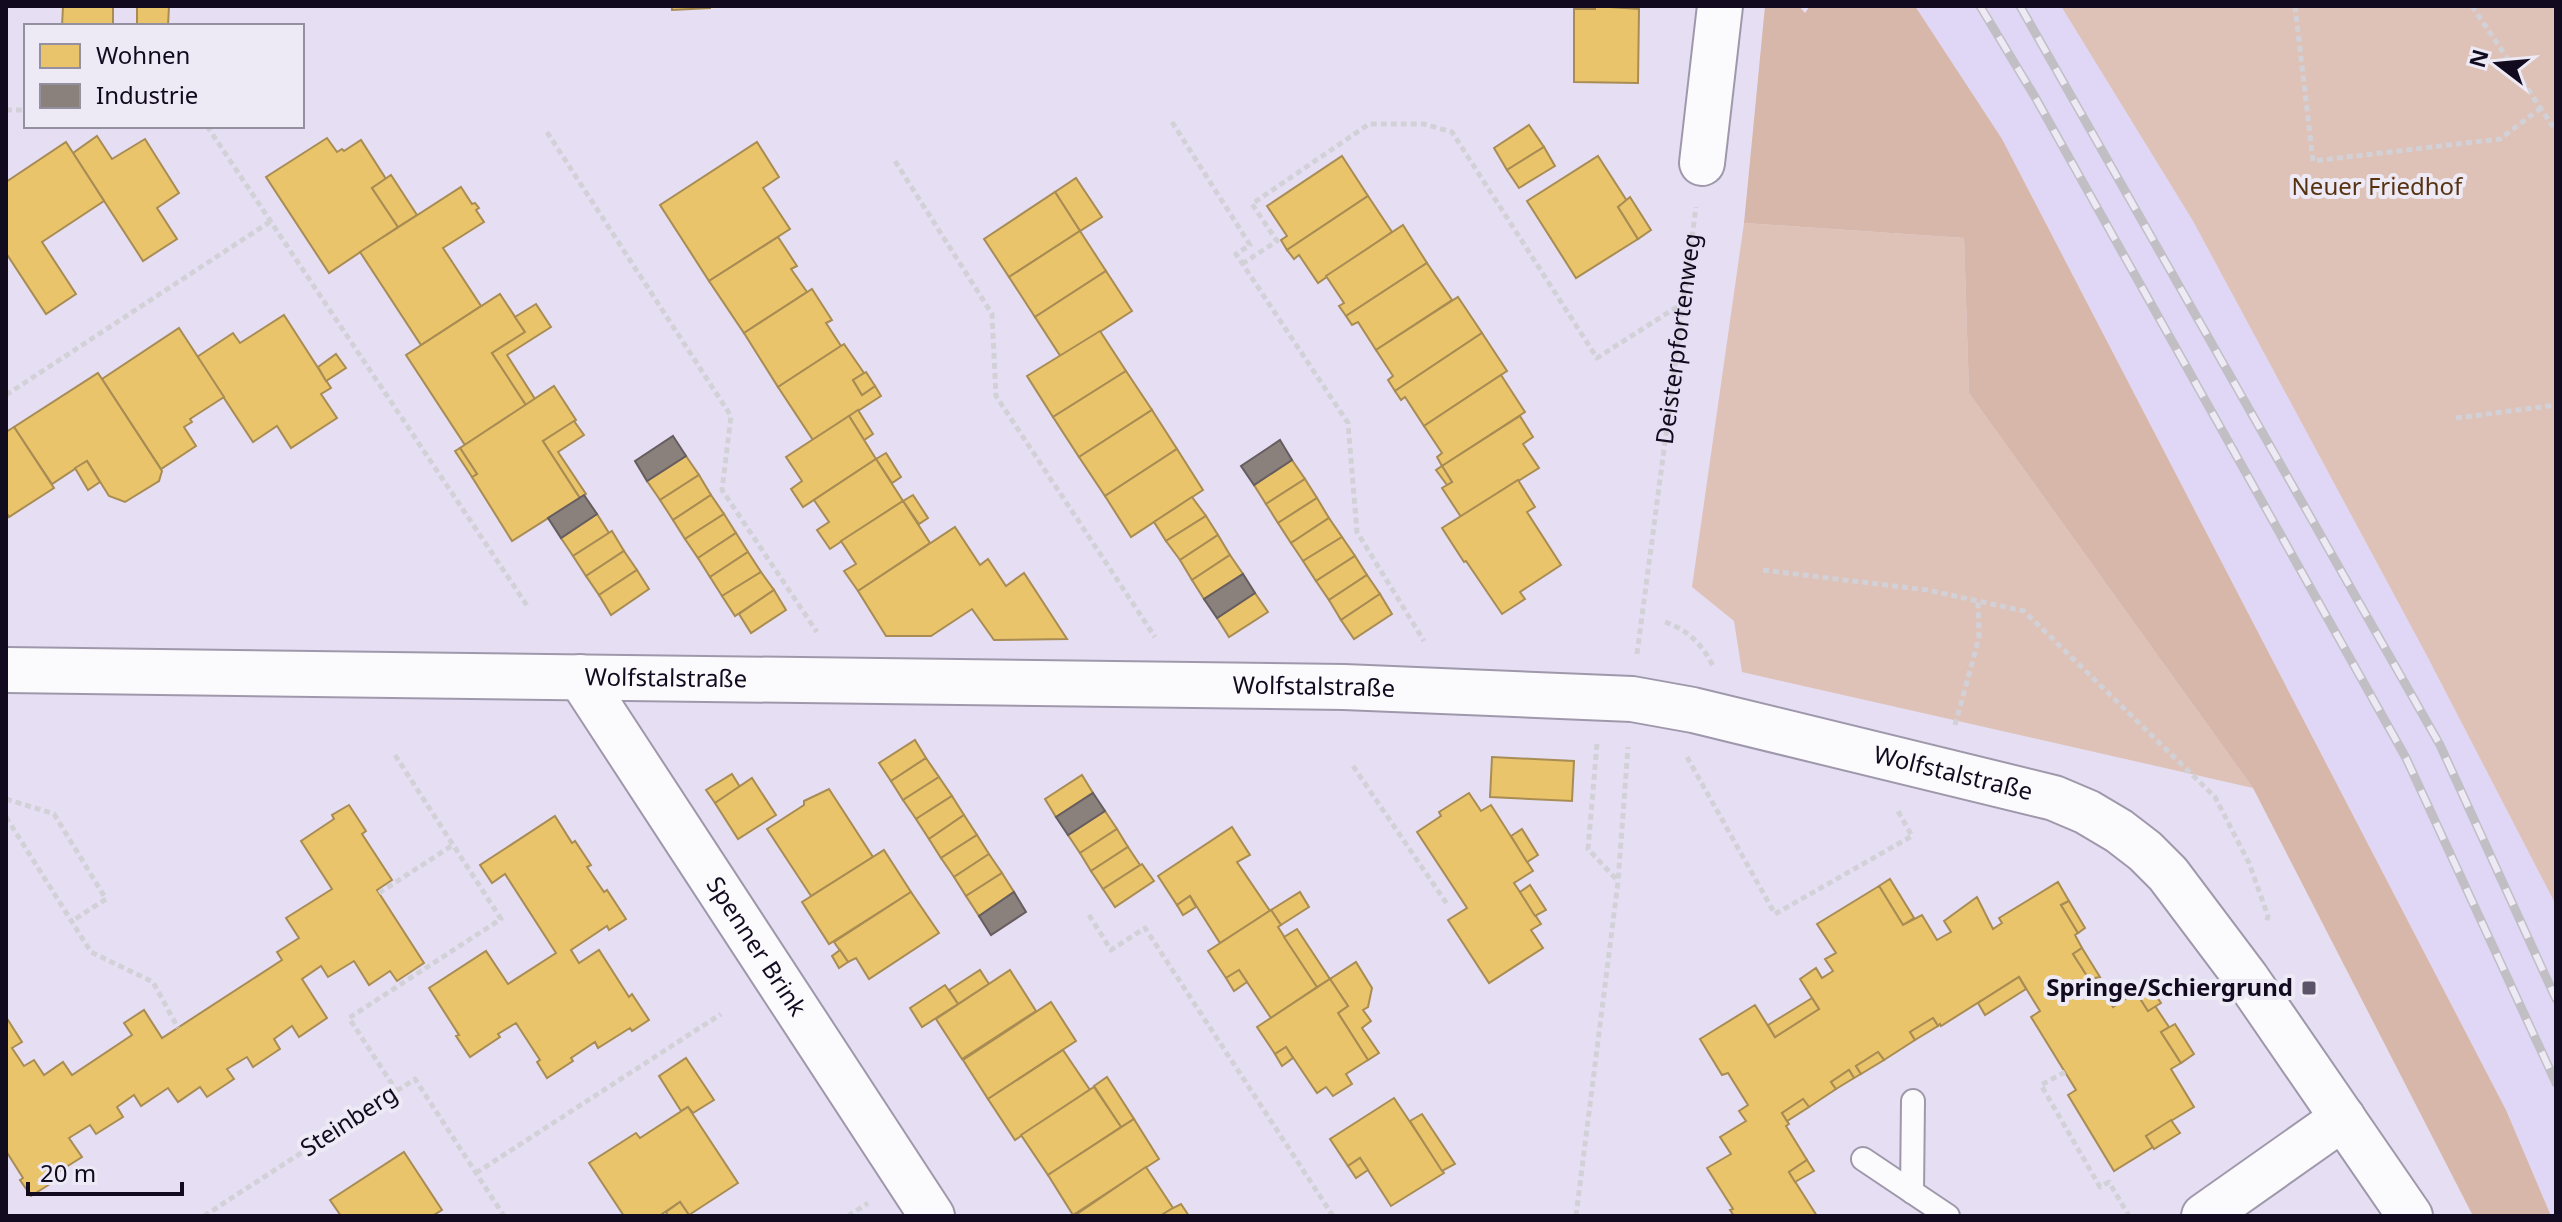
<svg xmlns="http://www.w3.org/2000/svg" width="2562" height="1222" font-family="'Noto Sans',sans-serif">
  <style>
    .built { fill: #e0d6f5 }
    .green { fill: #dec2b7 }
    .forest { fill: #d7b7a9 }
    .homes { fill: #e9c46a; stroke: #a88c54; stroke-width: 2 }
    .industry { fill: #8a817c; stroke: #665d60; stroke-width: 2 }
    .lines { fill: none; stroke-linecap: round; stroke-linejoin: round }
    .service-casing { stroke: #9f98ab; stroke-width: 26 }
    .minor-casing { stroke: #9f98ab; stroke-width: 48 }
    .path { stroke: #d2d1d7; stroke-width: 5; stroke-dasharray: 6 4; stroke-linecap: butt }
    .service { stroke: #fbfafd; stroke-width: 22 }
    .minor { stroke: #fbfafd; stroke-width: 44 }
    .rail-casing { stroke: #c1bec4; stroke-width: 9 }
    .rail { stroke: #ede9f5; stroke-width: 6; stroke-dasharray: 18; stroke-linecap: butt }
    .poi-dot { fill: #5c556a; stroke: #ede9f5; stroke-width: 3 }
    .labels { text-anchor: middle; stroke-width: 8; stroke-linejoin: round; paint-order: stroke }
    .park-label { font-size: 24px; fill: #573312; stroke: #ede9f5 }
    .street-label { font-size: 24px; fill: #120a1f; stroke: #ede9f5 }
    .poi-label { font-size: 24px; font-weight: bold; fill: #120a1f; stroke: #ede9f5; text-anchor: end }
  </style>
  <rect width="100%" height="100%" fill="#e6dff4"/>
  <polygon class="built" points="1915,6 2061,6 2193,221 2426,654 2556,905 2556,1216 2551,1216 2506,1110 2002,139"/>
  <g class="green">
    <polygon points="2061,6 2556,6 2556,905 2426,654 2193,221"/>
    <polygon points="1744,223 1964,238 1969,393 2253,788 1742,672 1734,621 1692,587"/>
  </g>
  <polygon class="forest" points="1765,6 1799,6 1805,13 1810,6 1915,6 2002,139 2506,1110 2551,1216 2473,1216 2253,788 1969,393 1964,238 1744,223"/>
  <g class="homes">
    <polygon points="63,6 113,6 113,26 62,26"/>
    <polygon points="137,6 169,6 168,26 137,26"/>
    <polygon points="672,6 710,6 710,8 672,10"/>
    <polygon points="1595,6 1639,9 1638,83 1574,82 1574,9 1595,9"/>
    <polygon points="1529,125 1544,147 1507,170 1494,148"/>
    <polygon points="97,136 112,159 145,139 179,193 157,208 177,239 143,261 73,153"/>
    <polygon points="327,138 337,152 342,149 344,151 361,140 386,179 372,188 398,227 329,273 266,177"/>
    <polygon points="66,142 104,201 42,242 76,294 46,314 6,253 6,182"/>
    <polygon points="757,142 779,177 763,188 790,229 709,281 660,205"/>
    <polygon points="1544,147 1555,166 1519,188 1507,170"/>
    <polygon points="1342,156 1368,196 1287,250 1281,240 1287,236 1267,206"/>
    <polygon points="1598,156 1627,201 1618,207 1638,239 1576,278 1527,201"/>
    <polygon points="391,175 417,215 398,227 372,188"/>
    <polygon points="1076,178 1102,217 1080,231 1055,192"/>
    <polygon points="461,187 472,204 475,203 479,208 476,210 484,222 443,248 481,306 421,345 360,252"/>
    <polygon points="1055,192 1080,231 1009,277 984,239"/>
    <polygon points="1368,196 1392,232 1318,283 1299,255 1294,259 1287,250"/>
    <polygon points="1630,197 1651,230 1638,239 1618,207"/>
    <polygon points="1403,225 1427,263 1346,316 1339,306 1344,303 1326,276"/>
    <polygon points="1080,231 1106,271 1035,317 1009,277"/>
    <polygon points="778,237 797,266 791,269 807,292 744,333 709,281"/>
    <polygon points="1427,263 1452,300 1376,350 1358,322 1352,325 1346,316"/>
    <polygon points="1106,271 1132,311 1061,357 1035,317"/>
    <polygon points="812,289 832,320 826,323 841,346 778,387 744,333"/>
    <polygon points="500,294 525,332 492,353 526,405 465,445 406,355"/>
    <polygon points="1458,297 1482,333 1395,391 1388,380 1393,376 1376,350"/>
    <polygon points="536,304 551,327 507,355 535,399 526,405 492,353 525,332 515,317"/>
    <polygon points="284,315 331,388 321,394 337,418 291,448 277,426 253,442 197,357 233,333 240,343"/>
    <polygon points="179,328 224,397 190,419 192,422 184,427 196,446 161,469 102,379"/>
    <polygon points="1100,331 1126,371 1053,417 1027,376"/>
    <polygon points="1482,333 1507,371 1424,426 1405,397 1401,400 1395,391"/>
    <polygon points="844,344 864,373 853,380 862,395 875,386 881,396 813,440 778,387"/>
    <polygon points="336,354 346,368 326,381 318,367"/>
    <polygon points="1126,371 1152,410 1079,457 1053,417"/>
    <polygon points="866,372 875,386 862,395 853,380"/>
    <polygon points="98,373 162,471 159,481 125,502 109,496 87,461 52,484 14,427"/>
    <polygon points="1501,375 1525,412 1442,466 1437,457 1442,453 1424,426"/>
    <polygon points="554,386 576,420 543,441 580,498 512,541 472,477 477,474 460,448"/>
    <polygon points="858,410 873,434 864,440 849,416"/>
    <polygon points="1152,410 1177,449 1105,496 1079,457"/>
    <polygon points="849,416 876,459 803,507 791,489 802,481 786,457"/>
    <polygon points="1520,416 1533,437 1523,444 1539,468 1461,517 1442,488 1452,482 1442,466"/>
    <polygon points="574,421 584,435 558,452 586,494 580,498 543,441"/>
    <polygon points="14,427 54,488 9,517 6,512 6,432"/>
    <polygon points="460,448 477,474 472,477 455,451"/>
    <polygon points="1177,449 1203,490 1131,537 1105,496"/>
    <polygon points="886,453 901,477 892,483 876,459"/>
    <polygon points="686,456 699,475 660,500 647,481"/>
    <polygon points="876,459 903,501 830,549 817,530 829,522 814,500"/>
    <polygon points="1292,460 1305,479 1266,504 1254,485"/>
    <polygon points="87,461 100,482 88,490 75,468"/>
    <polygon points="1442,466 1452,482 1447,485 1436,470"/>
    <polygon points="699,475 711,495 673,520 660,500"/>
    <polygon points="1305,479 1317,498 1278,523 1266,504"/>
    <polygon points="1518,480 1535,507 1527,512 1561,565 1520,592 1525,599 1502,614 1466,561 1464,562 1442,528"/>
    <polygon points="711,495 724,514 685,539 673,520"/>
    <polygon points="913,495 928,518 919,524 903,501"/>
    <polygon points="1192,497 1206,516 1166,541 1154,522"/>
    <polygon points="1317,498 1329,518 1291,543 1278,523"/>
    <polygon points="903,501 930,543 858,591 844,571 856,564 841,541"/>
    <polygon points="597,514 609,533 573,556 561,538"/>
    <polygon points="724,514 736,533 698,558 685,539"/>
    <polygon points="1206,516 1218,535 1180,560 1166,541"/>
    <polygon points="1329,518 1342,537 1303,561 1291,543"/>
    <polygon points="955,527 980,565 988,559 1006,586 1024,573 1067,639 994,640 972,609 931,636 886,636 858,591"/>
    <polygon points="612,531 624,551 586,576 573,556"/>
    <polygon points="736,533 748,552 710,577 698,558"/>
    <polygon points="1218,535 1230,555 1192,580 1180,560"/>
    <polygon points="1342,537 1355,556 1316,581 1303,561"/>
    <polygon points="624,551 637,570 599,595 586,576"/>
    <polygon points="748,552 761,572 722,596 710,577"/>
    <polygon points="1230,555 1243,574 1204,599 1192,580"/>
    <polygon points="1355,556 1367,575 1329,600 1316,581"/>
    <polygon points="637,570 649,589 611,615 599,595"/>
    <polygon points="761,572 774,590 735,616 722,596"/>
    <polygon points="1367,575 1380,594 1341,620 1329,600"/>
    <polygon points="774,590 786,610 751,633 739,614"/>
    <polygon points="1255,593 1268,612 1229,637 1217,618"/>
    <polygon points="1380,594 1392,614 1354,639 1341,620"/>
    <polygon points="915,740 926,758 891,781 879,763"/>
    <polygon points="1492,757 1574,761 1572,801 1490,797"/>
    <polygon points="926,758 939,777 903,800 891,781"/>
    <polygon points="732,774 740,787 715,803 706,790"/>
    <polygon points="1082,775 1093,793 1056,817 1045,799"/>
    <polygon points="939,777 952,796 916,819 903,800"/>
    <polygon points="752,778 776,815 738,839 715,803"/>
    <polygon points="829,789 873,857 811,896 767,829 804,805 804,801"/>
    <polygon points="1469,793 1481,811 1491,805 1533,871 1514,883 1541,924 1531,930 1543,948 1489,983 1448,920 1467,908 1417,832 1441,816 1439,812"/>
    <polygon points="952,796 964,815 929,839 916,819"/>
    <polygon points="349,805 366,831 362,834 392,880 377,890 424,963 397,981 390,971 369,985 354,961 328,977 321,966 302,979 327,1018 299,1037 292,1026 274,1039 280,1049 253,1067 247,1057 227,1069 234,1079 207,1097 200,1087 178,1102 168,1088 141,1106 134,1095 117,1107 123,1117 96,1134 90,1125 69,1138 82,1157 55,1174 58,1179 31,1196 20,1180 23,1178 6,1151 6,1017 22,1042 12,1048 24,1066 34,1060 44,1075 63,1062 72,1075 132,1035 124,1023 144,1010 162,1038 282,960 277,952 299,938 286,918 332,889 301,841 334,819 332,815"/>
    <polygon points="1105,811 1117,829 1080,853 1068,835"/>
    <polygon points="964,815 977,835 941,858 929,839"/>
    <polygon points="555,816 572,843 575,841 591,865 587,867 604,892 607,890 626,919 609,930 607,926 571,950 579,963 599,950 629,997 632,994 649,1020 632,1031 630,1028 598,1048 595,1042 571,1058 573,1061 547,1078 537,1062 540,1060 516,1023 498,1034 500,1037 470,1057 456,1036 459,1035 429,988 486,951 508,984 556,953 505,874 492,883 480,865"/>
    <polygon points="1232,827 1250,855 1237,862 1270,911 1220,943 1190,896 1177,905 1158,876"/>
    <polygon points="1117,829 1128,847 1091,871 1080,853"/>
    <polygon points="1522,829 1538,855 1527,862 1511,836"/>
    <polygon points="977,835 989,854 954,877 941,858"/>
    <polygon points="1128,847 1140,865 1103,889 1091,871"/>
    <polygon points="884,850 911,892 829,944 802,902"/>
    <polygon points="989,854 1002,873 966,896 954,877"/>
    <polygon points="1142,864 1154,881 1115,907 1103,889"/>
    <polygon points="1002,873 1014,892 979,916 966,896"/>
    <polygon points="1890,879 1914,918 1903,925 1879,886"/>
    <polygon points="2058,882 2069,901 2061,905 2078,933 2075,935 2082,948 2073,954 2089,979 2094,976 2113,1007 2136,992 2148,1011 2155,1006 2169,1027 2161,1032 2181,1063 2171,1069 2194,1107 2146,1136 2153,1147 2114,1171 2068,1095 2076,1090 2031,1017 2040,1011 2019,977 1941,1026 1940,1024 1938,1026 1933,1018 1910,1032 1915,1040 1884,1060 1878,1052 1856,1066 1861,1074 1854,1078 1849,1070 1831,1082 1836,1089 1809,1107 1803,1099 1782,1113 1789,1124 1786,1126 1807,1160 1789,1172 1817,1216 1734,1216 1730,1210 1733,1209 1707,1168 1731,1154 1720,1137 1746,1121 1739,1111 1748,1105 1728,1073 1722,1075 1700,1039 1755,1005 1775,1037 1819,1009 1800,979 1816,968 1822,978 1833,971 1825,959 1836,953 1817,924 1879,886 1903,925 1922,915 1937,940 1951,932 1944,921 1977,897 1993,929 2002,923 1999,918"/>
    <polygon points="1530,885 1546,910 1535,916 1520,892"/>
    <polygon points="911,892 939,933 869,979 856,958 848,962 834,942"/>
    <polygon points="1300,892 1309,907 1281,925 1271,910"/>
    <polygon points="1190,896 1196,907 1183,915 1177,905"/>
    <polygon points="2069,901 2085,928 2078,933 2061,905"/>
    <polygon points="1271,910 1281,925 1278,927 1317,987 1271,1018 1239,970 1226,978 1208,951"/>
    <polygon points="1297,929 1330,979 1317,987 1284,937"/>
    <polygon points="2082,948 2100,977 2089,979 2073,954"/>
    <polygon points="840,950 848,962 839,968 832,956"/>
    <polygon points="1356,962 1372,988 1368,1007 1363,1010 1371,1021 1362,1028 1379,1053 1368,1060 1338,1013 1348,1006 1330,979"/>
    <polygon points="980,970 989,984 958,1004 949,990"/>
    <polygon points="1010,970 1036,1011 962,1059 936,1019"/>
    <polygon points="1239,970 1247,982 1234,991 1226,978"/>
    <polygon points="2019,977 2026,989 1985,1015 1978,1003"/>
    <polygon points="1330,979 1348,1006 1338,1013 1368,1060 1346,1074 1352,1084 1333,1096 1326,1087 1317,1093 1286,1047 1275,1054 1257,1027"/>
    <polygon points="2148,984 2161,1003 2148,1011 2136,992"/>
    <polygon points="945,985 958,1004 922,1027 910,1008"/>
    <polygon points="1812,998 1819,1009 1775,1037 1768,1025"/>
    <polygon points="1051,1002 1076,1041 988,1099 963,1060"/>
    <polygon points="1933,1018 1938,1026 1915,1040 1910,1032"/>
    <polygon points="2175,1024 2194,1054 2181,1063 2161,1032"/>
    <polygon points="1286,1047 1293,1058 1282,1066 1275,1054"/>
    <polygon points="1063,1050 1090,1090 1015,1140 988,1099"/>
    <polygon points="1878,1052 1884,1060 1861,1074 1856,1066"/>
    <polygon points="686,1058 714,1100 693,1113 688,1107 681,1111 659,1076"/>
    <polygon points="1849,1070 1854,1078 1836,1089 1831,1082"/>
    <polygon points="1107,1077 1134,1119 1121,1127 1094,1086"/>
    <polygon points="1094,1087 1121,1127 1048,1175 1021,1135"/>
    <polygon points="1394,1098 1444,1173 1391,1206 1360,1158 1348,1166 1330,1139"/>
    <polygon points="1803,1099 1809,1107 1787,1121 1782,1113"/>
    <polygon points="688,1107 738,1183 689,1215 680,1202 659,1216 624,1216 589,1163 636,1133 640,1138"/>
    <polygon points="1422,1114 1455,1164 1442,1171 1410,1121"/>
    <polygon points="1134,1119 1159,1159 1073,1215 1048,1175"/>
    <polygon points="2171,1120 2180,1133 2154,1149 2146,1136"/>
    <polygon points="404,1152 442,1210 432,1216 341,1216 330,1200"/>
    <polygon points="1360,1158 1368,1170 1356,1178 1348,1166"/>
    <polygon points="1807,1160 1814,1171 1795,1182 1789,1172"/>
    <polygon points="1146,1167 1173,1208 1160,1216 1074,1216"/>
    <polygon points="680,1202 689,1215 668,1216 666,1212"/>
    <polygon points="1181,1204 1189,1216 1160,1216 1173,1208"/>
  </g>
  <g class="industry">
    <polygon points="673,436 686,456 647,481 635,461"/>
    <polygon points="1280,440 1292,460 1254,485 1241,466"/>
    <polygon points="584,495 597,514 561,538 548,518"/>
    <polygon points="1243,574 1255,593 1217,618 1204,599"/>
    <polygon points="1093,793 1105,811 1068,835 1056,817"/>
    <polygon points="1014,892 1026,912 991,935 979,916"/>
  </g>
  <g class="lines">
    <g class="service-casing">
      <g id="service">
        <polyline points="1863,1159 1948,1216"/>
        <polyline points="1912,1192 1913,1101"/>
      </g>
    </g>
    <g class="minor-casing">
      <g id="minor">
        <polyline points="1702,163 1720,6"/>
        <path id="s2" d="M6,670L1344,687L1632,699L1693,710L2054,798L2087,812L2119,831L2145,851L2168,874L2247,979L2410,1216"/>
        <path id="s3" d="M580,677L932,1216"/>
        <polyline points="2204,1216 2343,1118"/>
      </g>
    </g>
    <g class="path">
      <polyline points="2295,6 2313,161 2500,139 2541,108"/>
      <polyline points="2472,6 2556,131"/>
      <polyline points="6,110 26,110"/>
      <polyline points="1172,122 1250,245 1236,254 1348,423 1357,532 1424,641"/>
      <polyline points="207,126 528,607"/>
      <polyline points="547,132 731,416 722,490 817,632"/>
      <polyline points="895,161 992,314 996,396 1155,637"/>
      <polyline points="1242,264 1277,241 1252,204 1369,124 1424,124 1452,132 1597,358 1683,303"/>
      <polyline points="6,395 271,221"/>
      <polyline points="2456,418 2556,405"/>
      <polyline points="1763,570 1927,590 2024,611 2215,797 2249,863 2268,916 2266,923"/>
      <path d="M1665,622C1688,630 1702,644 1713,666"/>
      <path id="s1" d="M1637,654L1696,207"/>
      <polyline points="1955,725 1979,638 1978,601"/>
      <polyline points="1597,744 1588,849 1618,881"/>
      <polyline points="395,755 501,919 349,1018 396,1090"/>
      <polyline points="1687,757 1775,914 1912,836 1898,811"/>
      <polyline points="1353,766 1447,904"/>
      <polyline points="6,799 54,814 106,899 72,921"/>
      <polyline points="6,817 91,952 153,982 178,1028"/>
      <polyline points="379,893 453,845"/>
      <polyline points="1089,915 1111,950 1145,928 1333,1216"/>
      <polyline points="2065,1072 2041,1085 2100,1187 2109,1182 2129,1216"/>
      <polyline points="476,1173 721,1014"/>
      <polyline points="204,1216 415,1079 504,1216"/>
      <polyline points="848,1216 868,1203"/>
      <polyline points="1576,1216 1618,882 1628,747"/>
    </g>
    <use href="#service" class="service"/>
    <use href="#minor" class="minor"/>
    <g class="rail-casing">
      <g id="rail">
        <polyline points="1980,6 2035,97 2406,758 2556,1083"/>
        <polyline points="2020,6 2440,745 2556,999"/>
      </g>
    </g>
    <use href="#rail" class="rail"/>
  </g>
  <rect class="poi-dot" x="2301" y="980" width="16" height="16" rx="4"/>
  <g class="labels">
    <g class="park-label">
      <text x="2377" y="195">Neuer Friedhof</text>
    </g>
    <g class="street-label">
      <text dy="8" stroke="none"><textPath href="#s1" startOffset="318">Deisterpfortenweg</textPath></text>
      <text dy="8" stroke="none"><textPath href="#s2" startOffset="660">Wolfstalstraße</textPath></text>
      <text dy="8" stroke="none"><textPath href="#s2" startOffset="1308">Wolfstalstraße</textPath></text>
      <text dy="8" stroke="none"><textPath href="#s2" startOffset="1956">Wolfstalstraße</textPath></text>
      <text dy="8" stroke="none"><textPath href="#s3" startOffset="322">Spenner Brink</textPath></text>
      <text transform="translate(349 1121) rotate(-33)" y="8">Steinberg</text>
    </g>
    <g class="poi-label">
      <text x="2293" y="996">Springe/Schiergrund</text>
    </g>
  </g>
  <rect width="2562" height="1222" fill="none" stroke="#120a1f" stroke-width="16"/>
  <rect x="24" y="24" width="280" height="104" fill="#ede9f5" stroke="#95909f" stroke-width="2"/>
  <rect x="40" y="44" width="40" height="24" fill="#e9c46a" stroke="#95909f" stroke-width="2"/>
  <text x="96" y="64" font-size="24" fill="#120a1f">Wohnen</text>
  <rect x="40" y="84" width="40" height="24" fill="#8a817c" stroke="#95909f" stroke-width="2"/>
  <text x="96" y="104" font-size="24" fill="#120a1f">Industrie</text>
  <g transform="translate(2498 64) rotate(286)" stroke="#ede9f5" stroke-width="6" paint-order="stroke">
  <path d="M0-6L14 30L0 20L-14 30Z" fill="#120a1f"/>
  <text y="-12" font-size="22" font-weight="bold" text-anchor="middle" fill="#120a1f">N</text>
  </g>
  <path d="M28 1182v12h154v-12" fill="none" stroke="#120a1f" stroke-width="4"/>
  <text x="40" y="1182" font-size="24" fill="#120a1f" stroke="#ede9f5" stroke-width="6" paint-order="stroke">20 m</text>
</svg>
